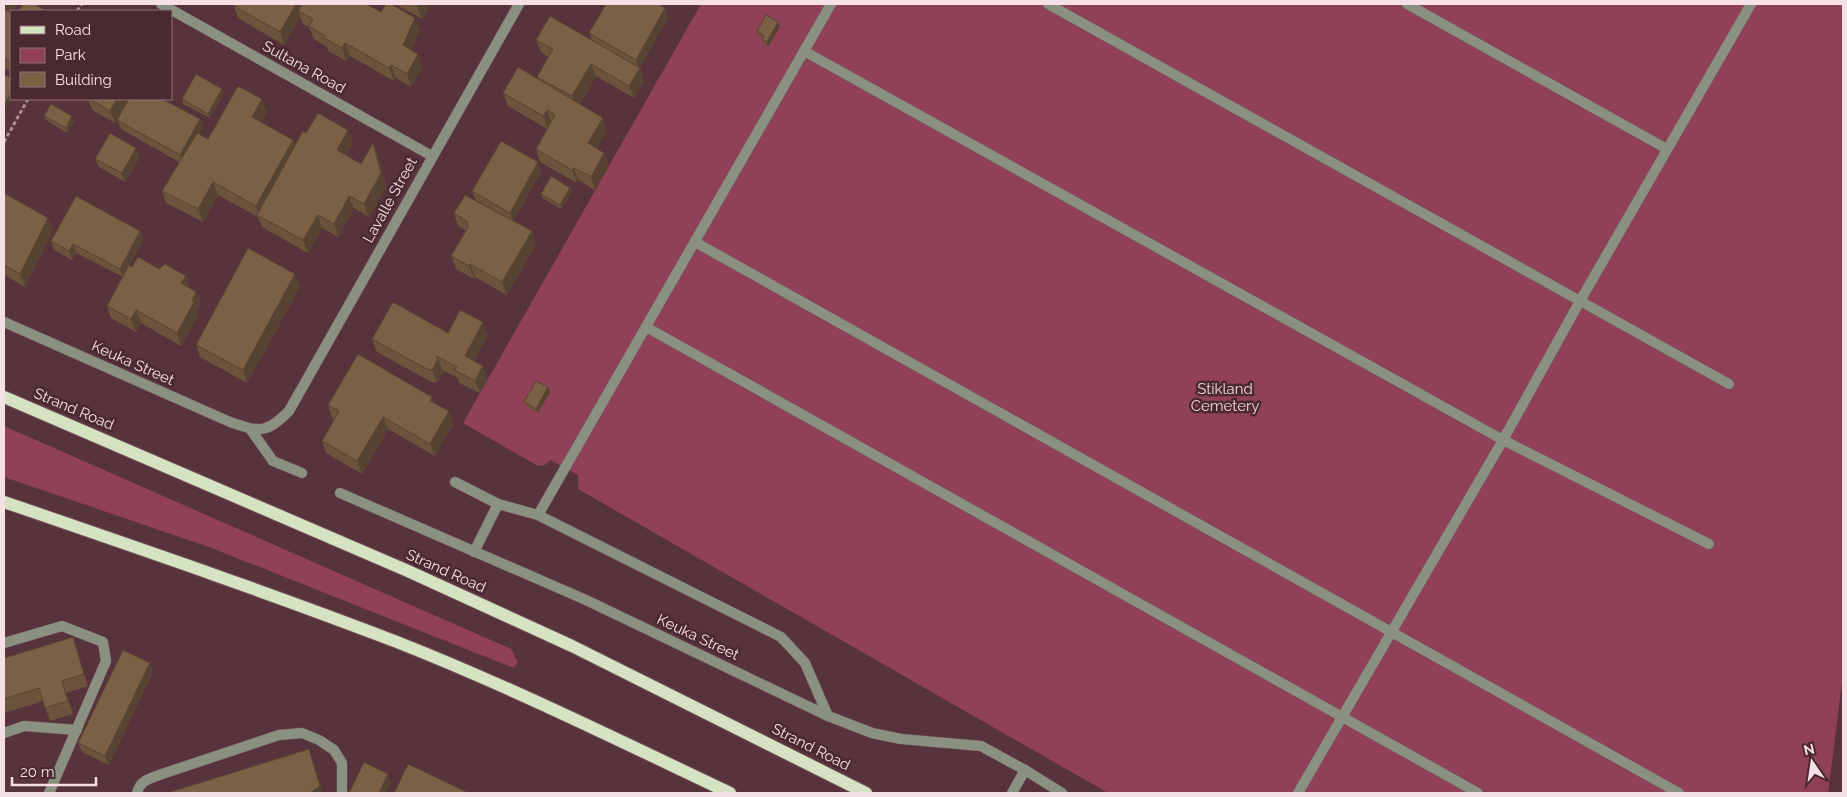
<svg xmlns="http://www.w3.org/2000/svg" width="1847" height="797" font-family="Raleway,sans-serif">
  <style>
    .green { fill: #914157 }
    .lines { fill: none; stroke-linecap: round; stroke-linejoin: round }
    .service-casing { stroke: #74525a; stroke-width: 11 }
    .minor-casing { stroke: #74525a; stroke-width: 11 }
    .primary-casing { stroke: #74525a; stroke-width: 14 }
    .path { stroke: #aa8d94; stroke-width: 3; stroke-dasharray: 4 2.5; stroke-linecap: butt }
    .service { stroke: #8b9182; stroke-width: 10 }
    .minor { stroke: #8b9182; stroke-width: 10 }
    .primary { stroke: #d6e3c3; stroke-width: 12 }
    .wall { fill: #6b533c }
    .shaded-wall { fill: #574331 }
    .building { fill: #7c6046; stroke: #574331 }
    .labels { text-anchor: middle; stroke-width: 5; stroke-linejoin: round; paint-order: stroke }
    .street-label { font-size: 15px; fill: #f7e0e5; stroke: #4b2931 }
    .park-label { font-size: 15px; fill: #f2d6db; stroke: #4b2931 }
  </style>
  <rect width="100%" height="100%" fill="#57333c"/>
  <g class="green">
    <polygon points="701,4 1843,4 1843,674 1828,793 1108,793 578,489 578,475 550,460 545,465 538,466 463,423"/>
    <polygon points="4,426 511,649 518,662 514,668 209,547 4,477"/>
  </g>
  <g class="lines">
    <g class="service-casing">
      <g id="service">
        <polyline points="1048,4 1729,384"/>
        <polyline points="1407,4 1667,149"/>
        <polyline points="804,51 1503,440 1709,544"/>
        <polyline points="695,242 1679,793"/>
        <polyline points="646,327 1478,793"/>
        <polyline points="251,430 273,461 302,473"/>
        <polyline points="455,482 498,504 538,515 781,637 805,663 828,716"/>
        <polyline points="538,515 831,4"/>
        <polyline points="474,552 498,504"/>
        <polyline points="4,643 62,626 103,642 106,661 49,793"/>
        <polyline points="4,733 24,726 77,730"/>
        <polyline points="1025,770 1062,793"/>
        <path d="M137,793C140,780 151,778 162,774L279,735L302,733L319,740L334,750L342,763V793"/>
        <polyline points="1298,793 1503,440 1580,301 1751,4"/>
      </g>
    </g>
    <g class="minor-casing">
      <g id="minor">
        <polyline points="161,4 432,156"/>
        <path d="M4,322L230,422C259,432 266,434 289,411L519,4"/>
        <polyline points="340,493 586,600 828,716 872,733 901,739 981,746 1025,770 1012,793"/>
      </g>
    </g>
    <g class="primary-casing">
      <g id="primary">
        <polyline points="4,397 408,571 572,646 866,793"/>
        <path d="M4,502C135,547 267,592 397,642C511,687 620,741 730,793"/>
      </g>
    </g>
    <g class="path">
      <polyline points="77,11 82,4"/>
      <polyline points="4,142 28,99"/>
    </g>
    <use href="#service" class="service"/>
    <use href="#minor" class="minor"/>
    <use href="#primary" class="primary"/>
  </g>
  <g class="wall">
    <polygon points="4,4 17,4 13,11 11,11 11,72 4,68"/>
    <polygon points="395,4 431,4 422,19"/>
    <polygon points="234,6 381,12 420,30 411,50 423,67 411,87 396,78 394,81 350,56 346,61 328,51 327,47 314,39 309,27 303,24 300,17 284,45 238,18"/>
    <polygon points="668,17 640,68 644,81 634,98 596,76 580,104 607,131 597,148 604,153 609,166 595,190 578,180 577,183 540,162 536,149 547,129 508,106 503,93 538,80 537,77 548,57 541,52 536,40 592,40 589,33"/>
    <polygon points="778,22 780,27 768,47 764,44 762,40 763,38 758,36 757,31"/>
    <polygon points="222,89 224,93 210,118 183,104 182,99"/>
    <polygon points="88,99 162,99 200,119 203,128 199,134 208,139 267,112 261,122 295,146 306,133 353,143 346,155 361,164 373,143 378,156 386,186 369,217 354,208 338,237 322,228 308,253 262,227 258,217 218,195 203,222 166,203 162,191 179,162 121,129 117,120 127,102 115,123 92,110"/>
    <polygon points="44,116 72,116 74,121 67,133 46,120"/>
    <polygon points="140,157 125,182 99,167 95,159"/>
    <polygon points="542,171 513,221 536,244 507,295 475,277 474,279 456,269 451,256 466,231 458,226 454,213 505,217 476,200 472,191"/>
    <polygon points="570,188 572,192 561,209 542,198 541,194"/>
    <polygon points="4,193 48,218 53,230 25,287 4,275"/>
    <polygon points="140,231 143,240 127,269 132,267 190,288 196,292 201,304 197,311 199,315 181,346 141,323 136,332 111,318 107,306 123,277 76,253 72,260 54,250 51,241"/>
    <polygon points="300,287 247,383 200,357 196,345"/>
    <polygon points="448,333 488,335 474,361 483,366 488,379 480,393 459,383 458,378 442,370 443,372 437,383 431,382 377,352 372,339"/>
    <polygon points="548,387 550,392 538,413 526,406 524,402"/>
    <polygon points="432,397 435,404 449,411 453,424 435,456 388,429 362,474 326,453 322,441 334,419 332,418 328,405"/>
    <polygon points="77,650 88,686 66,693 73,714 50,721 43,701 4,713 4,658"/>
    <polygon points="153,672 109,765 82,752 78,743"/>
  </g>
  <g class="shaded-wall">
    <polygon points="5,4 17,4 13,11 11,11 11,14 4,12 4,6"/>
    <polygon points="296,4 308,4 298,11 300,17 284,45 280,32"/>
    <polygon points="418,4 431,4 422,19 417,6"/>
    <polygon points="665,8 668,17 640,68 644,81 634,98 629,86 639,68 636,60"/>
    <polygon points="415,18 420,30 407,58 403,45"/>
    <polygon points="778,22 780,27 768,47 767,42"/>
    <polygon points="345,43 350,56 346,61 342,48"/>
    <polygon points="418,54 423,67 411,87 407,74"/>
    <polygon points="591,64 596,76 577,109 572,96"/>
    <polygon points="391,65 396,78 394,81 389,68"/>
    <polygon points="222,89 224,93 210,118 208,114"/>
    <polygon points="11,92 12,99 6,108 5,104"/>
    <polygon points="117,99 129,99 115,123 110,111"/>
    <polygon points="262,99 267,112 257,129 252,117"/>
    <polygon points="547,110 551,123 548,129 543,116"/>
    <polygon points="72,116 74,121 67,133 66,128"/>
    <polygon points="603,118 607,131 593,156 588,143"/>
    <polygon points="200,119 203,128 183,164 180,155"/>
    <polygon points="348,130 353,143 342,163 337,150"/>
    <polygon points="293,140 298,152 259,216 256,206"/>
    <polygon points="373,143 378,156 386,186 369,217 364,204"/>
    <polygon points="136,148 140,157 125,182 122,173"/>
    <polygon points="604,153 609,166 595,190 591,177"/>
    <polygon points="538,162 542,171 513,221 510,213"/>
    <polygon points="574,168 578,180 577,183 572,170"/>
    <polygon points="213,182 218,195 203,222 198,209"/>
    <polygon points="570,188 572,192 561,209 560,205"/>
    <polygon points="349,196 354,208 338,237 334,224"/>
    <polygon points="318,215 322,228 308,253 303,240"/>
    <polygon points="48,218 53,230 25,287 20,274"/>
    <polygon points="140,231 143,240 123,277 120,269"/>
    <polygon points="532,231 536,244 507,295 502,282"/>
    <polygon points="73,244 76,253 72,260 69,251"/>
    <polygon points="470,264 475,277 474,279 469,266"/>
    <polygon points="295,274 300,287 247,383 243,370"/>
    <polygon points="186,276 190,288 181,283"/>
    <polygon points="196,292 201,304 197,311 199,315 181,346 177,333"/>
    <polygon points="136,310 141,323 136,332 131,319"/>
    <polygon points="483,322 488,335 470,369 465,356"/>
    <polygon points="438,359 443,372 437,383 432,370"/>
    <polygon points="483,366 488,379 480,393 475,381"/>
    <polygon points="548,387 550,392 538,413 536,409"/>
    <polygon points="432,397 437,409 430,401"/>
    <polygon points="449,411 453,424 435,456 430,444"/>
    <polygon points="383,417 388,429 362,474 357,461"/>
    <polygon points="150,663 153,672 109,765 105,756"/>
    <polygon points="309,749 313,761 323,793 310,793"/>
    <polygon points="388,774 391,783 386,793 379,793"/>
  </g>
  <g class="building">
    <polygon points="23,4 34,4 47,11 19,11"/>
    <polygon points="235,4 296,4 280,32 234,6"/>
    <polygon points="302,4 366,4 381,12 386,4 391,4 415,18 403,45 418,54 407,74 391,65 389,68 345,43 342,48 324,38 325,36 309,26 313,19 298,11"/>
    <polygon points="606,4 658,4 665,8 636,60 589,33"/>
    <polygon points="4,9 11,13 11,62 4,58"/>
    <polygon points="766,15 778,22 767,42 762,40 764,36 757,31"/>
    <polygon points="550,16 640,68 629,86 591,64 572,96 537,77 553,49 536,40"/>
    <polygon points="518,67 603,118 588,143 604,153 591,177 574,168 572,170 536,149 555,115 547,110 543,116 503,93"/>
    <polygon points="196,74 222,89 208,114 182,99"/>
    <polygon points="6,75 11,78 11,92 5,104 4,103 4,78"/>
    <polygon points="238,86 262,99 252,117 293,140 256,206 213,182 198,209 162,191 197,133 208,139"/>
    <polygon points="90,99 117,99 110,111"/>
    <polygon points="129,99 162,99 200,119 180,155 117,120"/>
    <polygon points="51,104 72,116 66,128 44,116"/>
    <polygon points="318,113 348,130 337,150 361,164 373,143 381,173 364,204 349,196 334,224 318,215 303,240 257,215 303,131 306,133"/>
    <polygon points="110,133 136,148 122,173 95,159"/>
    <polygon points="501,141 538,162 510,213 472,191"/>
    <polygon points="551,176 570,188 560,205 541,194"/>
    <polygon points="4,193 48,218 20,274 4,265"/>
    <polygon points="465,195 532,231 502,282 470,264 469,266 451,256 469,226 466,225 468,222 454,213"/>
    <polygon points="76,196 140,231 120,269 73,244 69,251 51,241"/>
    <polygon points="248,248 295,274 243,370 196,345"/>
    <polygon points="138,257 159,269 165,264 186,276 181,283 196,292 192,300 194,302 177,333 136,310 131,319 107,306 129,265 132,267"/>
    <polygon points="393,302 448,333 460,310 483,322 465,356 483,366 475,381 455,370 457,367 436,356 438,359 432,370 427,369 372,339"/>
    <polygon points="358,354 432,397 430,401 449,411 430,444 383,417 357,461 322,441 339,411 328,405"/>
    <polygon points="536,381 548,387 536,409 524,402"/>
    <polygon points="73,637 84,674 62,681 68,701 45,708 39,688 4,699 4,658"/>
    <polygon points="123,650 150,663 105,756 78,743"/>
    <polygon points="309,749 320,786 310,793 167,793"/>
    <polygon points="364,762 388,774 379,793 349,793"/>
    <polygon points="408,764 469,793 394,793"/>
  </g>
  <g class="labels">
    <g class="street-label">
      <text transform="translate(304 67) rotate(29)" y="5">Sultana Road</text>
      <text transform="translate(390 200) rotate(-61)" y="5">Lavalle Street</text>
      <text transform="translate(133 363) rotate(24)" y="5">Keuka Street</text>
      <text transform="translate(74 409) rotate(23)" y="5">Strand Road</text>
      <text transform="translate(446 571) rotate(24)" y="5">Strand Road</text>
      <text transform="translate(698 637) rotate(25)" y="5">Keuka Street</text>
      <text transform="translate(811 747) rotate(27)" y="5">Strand Road</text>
    </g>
    <g class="park-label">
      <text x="1225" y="394">Stikland<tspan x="1225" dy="17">Cemetery</tspan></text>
    </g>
  </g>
  <rect width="1847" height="797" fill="none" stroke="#f7e0e5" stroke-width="10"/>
  <rect x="10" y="10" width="162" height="90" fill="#4b2931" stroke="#907279"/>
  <rect x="20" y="26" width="25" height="8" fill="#d6e3c3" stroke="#907279"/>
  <text x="55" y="35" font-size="15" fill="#f7e0e5">Road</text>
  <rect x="20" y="48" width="25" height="15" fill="#914157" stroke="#907279"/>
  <text x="55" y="60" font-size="15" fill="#f7e0e5">Park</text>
  <rect x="20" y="72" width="25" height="15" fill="#7c6046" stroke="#907279"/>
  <text x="55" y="85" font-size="15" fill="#f7e0e5">Building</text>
  <g transform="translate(1812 762) rotate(347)" stroke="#4b2931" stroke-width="4" paint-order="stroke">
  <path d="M0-4L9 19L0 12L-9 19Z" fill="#f7e0e5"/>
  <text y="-8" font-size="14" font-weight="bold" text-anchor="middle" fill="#f7e0e5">N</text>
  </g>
  <path d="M12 777v8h84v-8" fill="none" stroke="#f7e0e5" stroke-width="2.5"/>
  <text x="20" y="777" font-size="15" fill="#f7e0e5" stroke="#4b2931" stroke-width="4" paint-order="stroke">20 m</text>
</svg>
